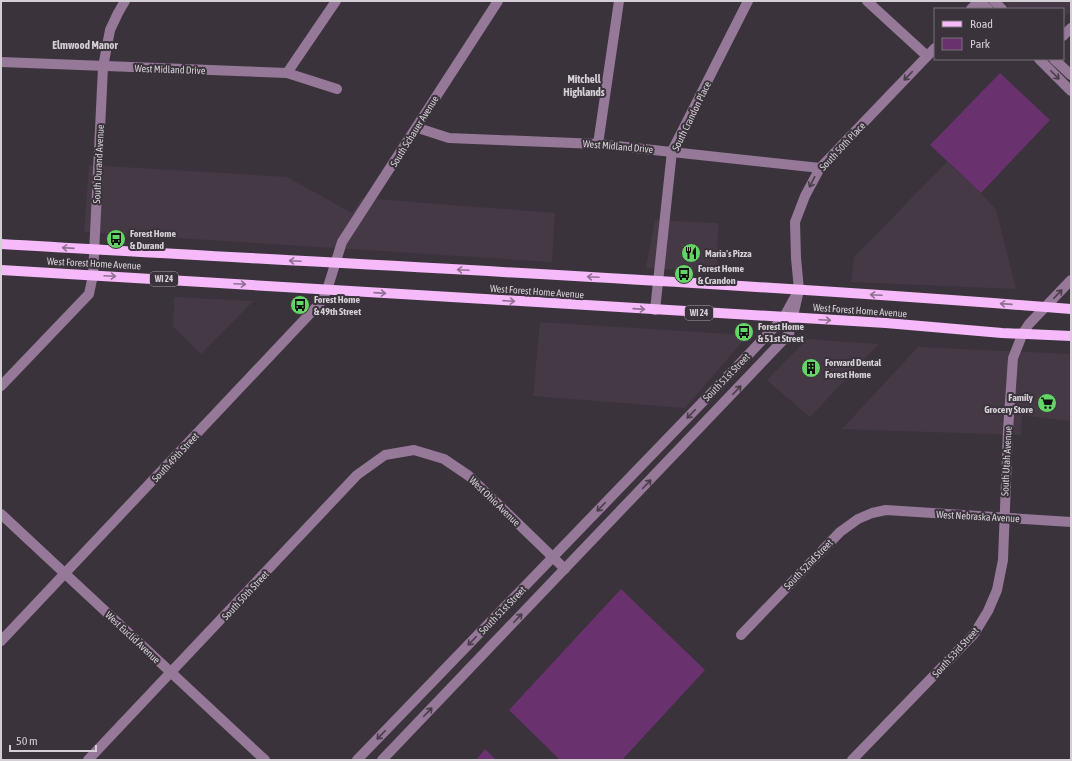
<svg xmlns="http://www.w3.org/2000/svg" width="1072" height="761" font-family="'Asap Condensed',sans-serif">
  <style>
    .built { fill: #453946 }
    .green { fill: #69316e }
    .lines { fill: none; stroke-linecap: round; stroke-linejoin: round }
    .minor { stroke: #967898; stroke-width: 10 }
    .major { stroke: #f6bafb; stroke-width: 10 }
    .oneway { stroke: #483d49 }
    .oneway2 { stroke: #8f7091 }
    .labels { text-anchor: middle; stroke-width: 4; stroke-linejoin: round; paint-order: stroke }
    .shield { fill: #3a333b; stroke: #a6a0a7; stroke-width: 1 }
    .shield-label { font-size: 9px; font-weight: bold; fill: #d4cfd5 }
    .street-label { font-size: 10px; fill: #d4cfd5; stroke: #3a333b }
    .poi-label { font-size: 10px; font-weight: bold; fill: #d4cfd5; stroke: #3a333b; text-anchor: start }
    .neighbourhood-label { font-size: 11px; font-weight: bold; fill: #d4cfd5; stroke: #3a333b }
  </style>
  <rect width="100%" height="100%" fill="#3a333b"/>
  <g class="built">
    <polygon points="1003,1 1071,1 1071,11 1063,19 1063,9 1011,9"/>
    <polygon points="947,162 981,193 996,210 1016,289 851,282 854,257"/>
    <polygon points="89,165 287,177 352,213 362,198 555,213 552,262 84,232"/>
    <polygon points="655,220 718,223 717,272 646,268"/>
    <polygon points="174,297 253,301 201,354 173,326"/>
    <polygon points="540,322 748,335 685,408 533,396"/>
    <polygon points="807,339 879,344 810,417 767,380"/>
    <polygon points="918,347 1071,354 1070,421 1022,415 1021,435 842,429"/>
  </g>
  <g class="green">
    <polygon points="1000,73 1050,120 981,193 930,145"/>
    <polygon points="621,589 705,670 622,760 560,760 509,710"/>
    <polygon points="485,749 496,760 476,760"/>
  </g>
  <g class="lines">
    <g class="minor">
      <polyline points="867,1 927,56"/>
      <polyline points="980,1 988,9"/>
      <polyline points="994,1 1002,9"/>
      <polyline points="971,9 979,1"/>
      <polyline points="1063,36 1071,28"/>
      <polyline points="1039,59 1071,91"/>
      <polyline points="1054,59 1071,75"/>
      <polyline points="1,62 287,73 337,89"/>
      <polyline points="287,73 336,1"/>
      <polyline points="418,128 449,138 598,144 820,168"/>
      <polyline points="598,144 619,1"/>
      <polyline points="655,310 672,151 748,1"/>
      <polyline points="1,386 89,294 93,275 103,67 110,30 118,13 125,1"/>
      <polyline points="1,514 265,760"/>
      <polyline points="741,635 840,532 858,519 872,513 886,510 1071,522"/>
      <polyline points="1,641 320,303 327,290 342,242 498,1"/>
      <polyline points="88,760 357,475 385,455 414,450 444,459 469,476 565,569"/>
      <polyline points="357,760 749,354 784,317 795,297"/>
      <polyline points="382,760 789,334 799,290 796,258 795,222 805,196 820,168 935,48"/>
      <polyline points="852,760 974,634 988,611 997,590 1003,560 1008,430 1013,358 1023,333 1029,324 1071,280"/>
    </g>
    <g class="major">
      <path d="M1,244C358,265 715,281 1071,309"/>
      <polyline points="1,270 886,323 1002,333 1071,336"/>
    </g>
  </g>
  <defs><path id="oneway-shaft" d="M-6 0H5M1.5-3L5.5 0L1.5 3" fill="none" stroke-width="1.6" stroke-linecap="round" stroke-linejoin="round"/></defs>
  <g class="oneway">
    <use href="#oneway-shaft" transform="translate(1055 75) rotate(45)"/>
    <use href="#oneway-shaft" transform="translate(908 76) rotate(134)"/>
    <use href="#oneway-shaft" transform="translate(812 182) rotate(117)"/>
    <use href="#oneway-shaft" transform="translate(1058 294) rotate(-46)"/>
    <use href="#oneway-shaft" transform="translate(737 390) rotate(-46)"/>
    <use href="#oneway-shaft" transform="translate(691 414) rotate(134)"/>
    <use href="#oneway-shaft" transform="translate(647 484) rotate(-46)"/>
    <use href="#oneway-shaft" transform="translate(601 507) rotate(134)"/>
    <use href="#oneway-shaft" transform="translate(518 618) rotate(-46)"/>
    <use href="#oneway-shaft" transform="translate(472 641) rotate(134)"/>
    <use href="#oneway-shaft" transform="translate(428 712) rotate(-46)"/>
    <use href="#oneway-shaft" transform="translate(381 735) rotate(134)"/>
  </g>
  <g class="oneway2">
    <use href="#oneway-shaft" transform="translate(68 248) rotate(-176)"/>
    <use href="#oneway-shaft" transform="translate(295 261) rotate(-177)"/>
    <use href="#oneway-shaft" transform="translate(463 270) rotate(-177)"/>
    <use href="#oneway-shaft" transform="translate(110 276) rotate(3)"/>
    <use href="#oneway-shaft" transform="translate(593 277) rotate(-177)"/>
    <use href="#oneway-shaft" transform="translate(240 284) rotate(3)"/>
    <use href="#oneway-shaft" transform="translate(380 293) rotate(4)"/>
    <use href="#oneway-shaft" transform="translate(876 295) rotate(-177)"/>
    <use href="#oneway-shaft" transform="translate(509 301) rotate(4)"/>
    <use href="#oneway-shaft" transform="translate(1006 304) rotate(-176)"/>
    <use href="#oneway-shaft" transform="translate(639 309) rotate(4)"/>
    <use href="#oneway-shaft" transform="translate(825 320) rotate(3)"/>
  </g>
  <defs>
    <g id="bus-disc" transform="scale(1)"><circle r="9.5" fill="#65d467" stroke="#3a333b"/><path d="M-5-6H5V4H4V6H2V4H-2V6H-4V4H-5ZM-3.5-4V0h7V-4ZM-3.5 1.2v1.5H-2V1.2ZM2 1.2v1.5H3.5V1.2Z" fill="#111"/></g>
    <g id="restaurant-disc" transform="scale(1)"><circle r="9.5" fill="#65d467" stroke="#3a333b"/><path d="M-5-6h1v4h1v-4h1v4h1v-4h1v5L-1.5 .5V6h-2V.5L-5-1ZM5-6V6H3V1.5H1.5Q1.5-4 5-6Z" fill="#111"/></g>
    <g id="building-disc" transform="scale(1)"><circle r="9.5" fill="#65d467" stroke="#3a333b"/><path d="M-4-6H4V6H1V3H-1V6H-4ZM-2.5-4.3h1.7v1.8h-1.7ZM.8-4.3h1.7v1.8H.8ZM-2.5-1h1.7V.8h-1.7ZM.8-1h1.7V.8H.8Z" fill="#111"/></g>
    <g id="supermarket-disc" transform="scale(1)"><circle r="9.5" fill="#65d467" stroke="#3a333b"/><path d="M-6-5.5h2.5l.6 2H6L4.5 2H-2.5L-4.4-4H-6ZM-1.5 3.2a1.3 1.3 0 1 0 .1 0ZM3 3.2a1.3 1.3 0 1 0 .1 0Z" fill="#111"/></g>
  </defs>
  <g fill-rule="evenodd">
    <use href="#bus-disc" x="116" y="239"/>
    <use href="#restaurant-disc" x="691" y="253"/>
    <use href="#bus-disc" x="684" y="274"/>
    <use href="#bus-disc" x="300" y="305"/>
    <use href="#bus-disc" x="744" y="332"/>
    <use href="#building-disc" x="811" y="368"/>
    <use href="#supermarket-disc" x="1047" y="403"/>
  </g>
  <g class="labels">
    <g class="shield">
      <rect x="150" y="272" width="28" height="14" rx="3"/>
      <rect x="685" y="306" width="28" height="14" rx="3"/>
    </g>
    <g class="shield-label">
      <text x="164" y="282">WI 24</text>
      <text x="699" y="316">WI 24</text>
    </g>
    <g class="street-label">
      <text transform="translate(170 69) rotate(2)" y="4">West Midland Drive</text>
      <text transform="translate(691 116) rotate(-64)" y="4">South Crandon Place</text>
      <text transform="translate(414 131) rotate(-58)" y="4">South Schauer Avenue</text>
      <text transform="translate(618 146) rotate(5)" y="4">West Midland Drive</text>
      <text transform="translate(842 146) rotate(-47)" y="4">South 50th Place</text>
      <text transform="translate(98 164) rotate(-87)" y="4">South Durand Avenue</text>
      <text transform="translate(94 263) rotate(3)" y="4">West Forest Home Avenue</text>
      <text transform="translate(537 291) rotate(4)" y="4">West Forest Home Avenue</text>
      <text transform="translate(860 310) rotate(4)" y="4">West Forest Home Avenue</text>
      <text transform="translate(726 377) rotate(-46)" y="4">South 51st Street</text>
      <text transform="translate(175 457) rotate(-47)" y="4">South 49th Street</text>
      <text transform="translate(1006 461) rotate(-87)" y="4">South Utah Avenue</text>
      <text transform="translate(495 501) rotate(44)" y="4">West Ohio Avenue</text>
      <text transform="translate(978 516) rotate(3)" y="4">West Nebraska Avenue</text>
      <text transform="translate(808 564) rotate(-46)" y="4">South 52nd Street</text>
      <text transform="translate(245 595) rotate(-47)" y="4">South 50th Street</text>
      <text transform="translate(502 610) rotate(-46)" y="4">South 51st Street</text>
      <text transform="translate(133 637) rotate(43)" y="4">West Euclid Avenue</text>
      <text transform="translate(955 652) rotate(-48)" y="4">South 53rd Street</text>
    </g>
    <g class="poi-label">
      <text x="130" y="237">Forest Home<tspan x="130" dy="12">&amp; Durand</tspan></text>
      <text x="705" y="257">Maria's Pizza</text>
      <text x="698" y="272">Forest Home<tspan x="698" dy="12">&amp; Crandon</tspan></text>
      <text x="314" y="303">Forest Home<tspan x="314" dy="12">&amp; 49th Street</tspan></text>
      <text x="758" y="330">Forest Home<tspan x="758" dy="12">&amp; 51st Street</tspan></text>
      <text x="825" y="366">Forward Dental<tspan x="825" dy="12">Forest Home</tspan></text>
      <text x="1033" y="401" text-anchor="end">Family<tspan x="1033" dy="12">Grocery Store</tspan></text>
    </g>
    <g class="neighbourhood-label">
      <text x="85" y="49">Elmwood Manor</text>
      <text x="584" y="83">Mitchell<tspan x="584" dy="13">Highlands</tspan></text>
    </g>
  </g>
  <rect width="1072" height="761" fill="none" stroke="#d4cfd5" stroke-width="4"/>
  <rect x="934" y="8" width="130" height="52" fill="#3a333b" stroke="#787179"/>
  <rect x="942" y="21" width="20" height="6" fill="#f6bafb" stroke="#787179"/>
  <text x="970" y="28" font-size="12" fill="#d4cfd5">Road</text>
  <rect x="942" y="38" width="20" height="12" fill="#69316e" stroke="#787179"/>
  <text x="970" y="48" font-size="12" fill="#d4cfd5">Park</text>
  <path d="M10 745v6h86v-6" fill="none" stroke="#d4cfd5" stroke-width="2"/>
  <text x="16" y="745" font-size="12" fill="#d4cfd5" stroke="#3a333b" stroke-width="3" paint-order="stroke">50 m</text>
</svg>
